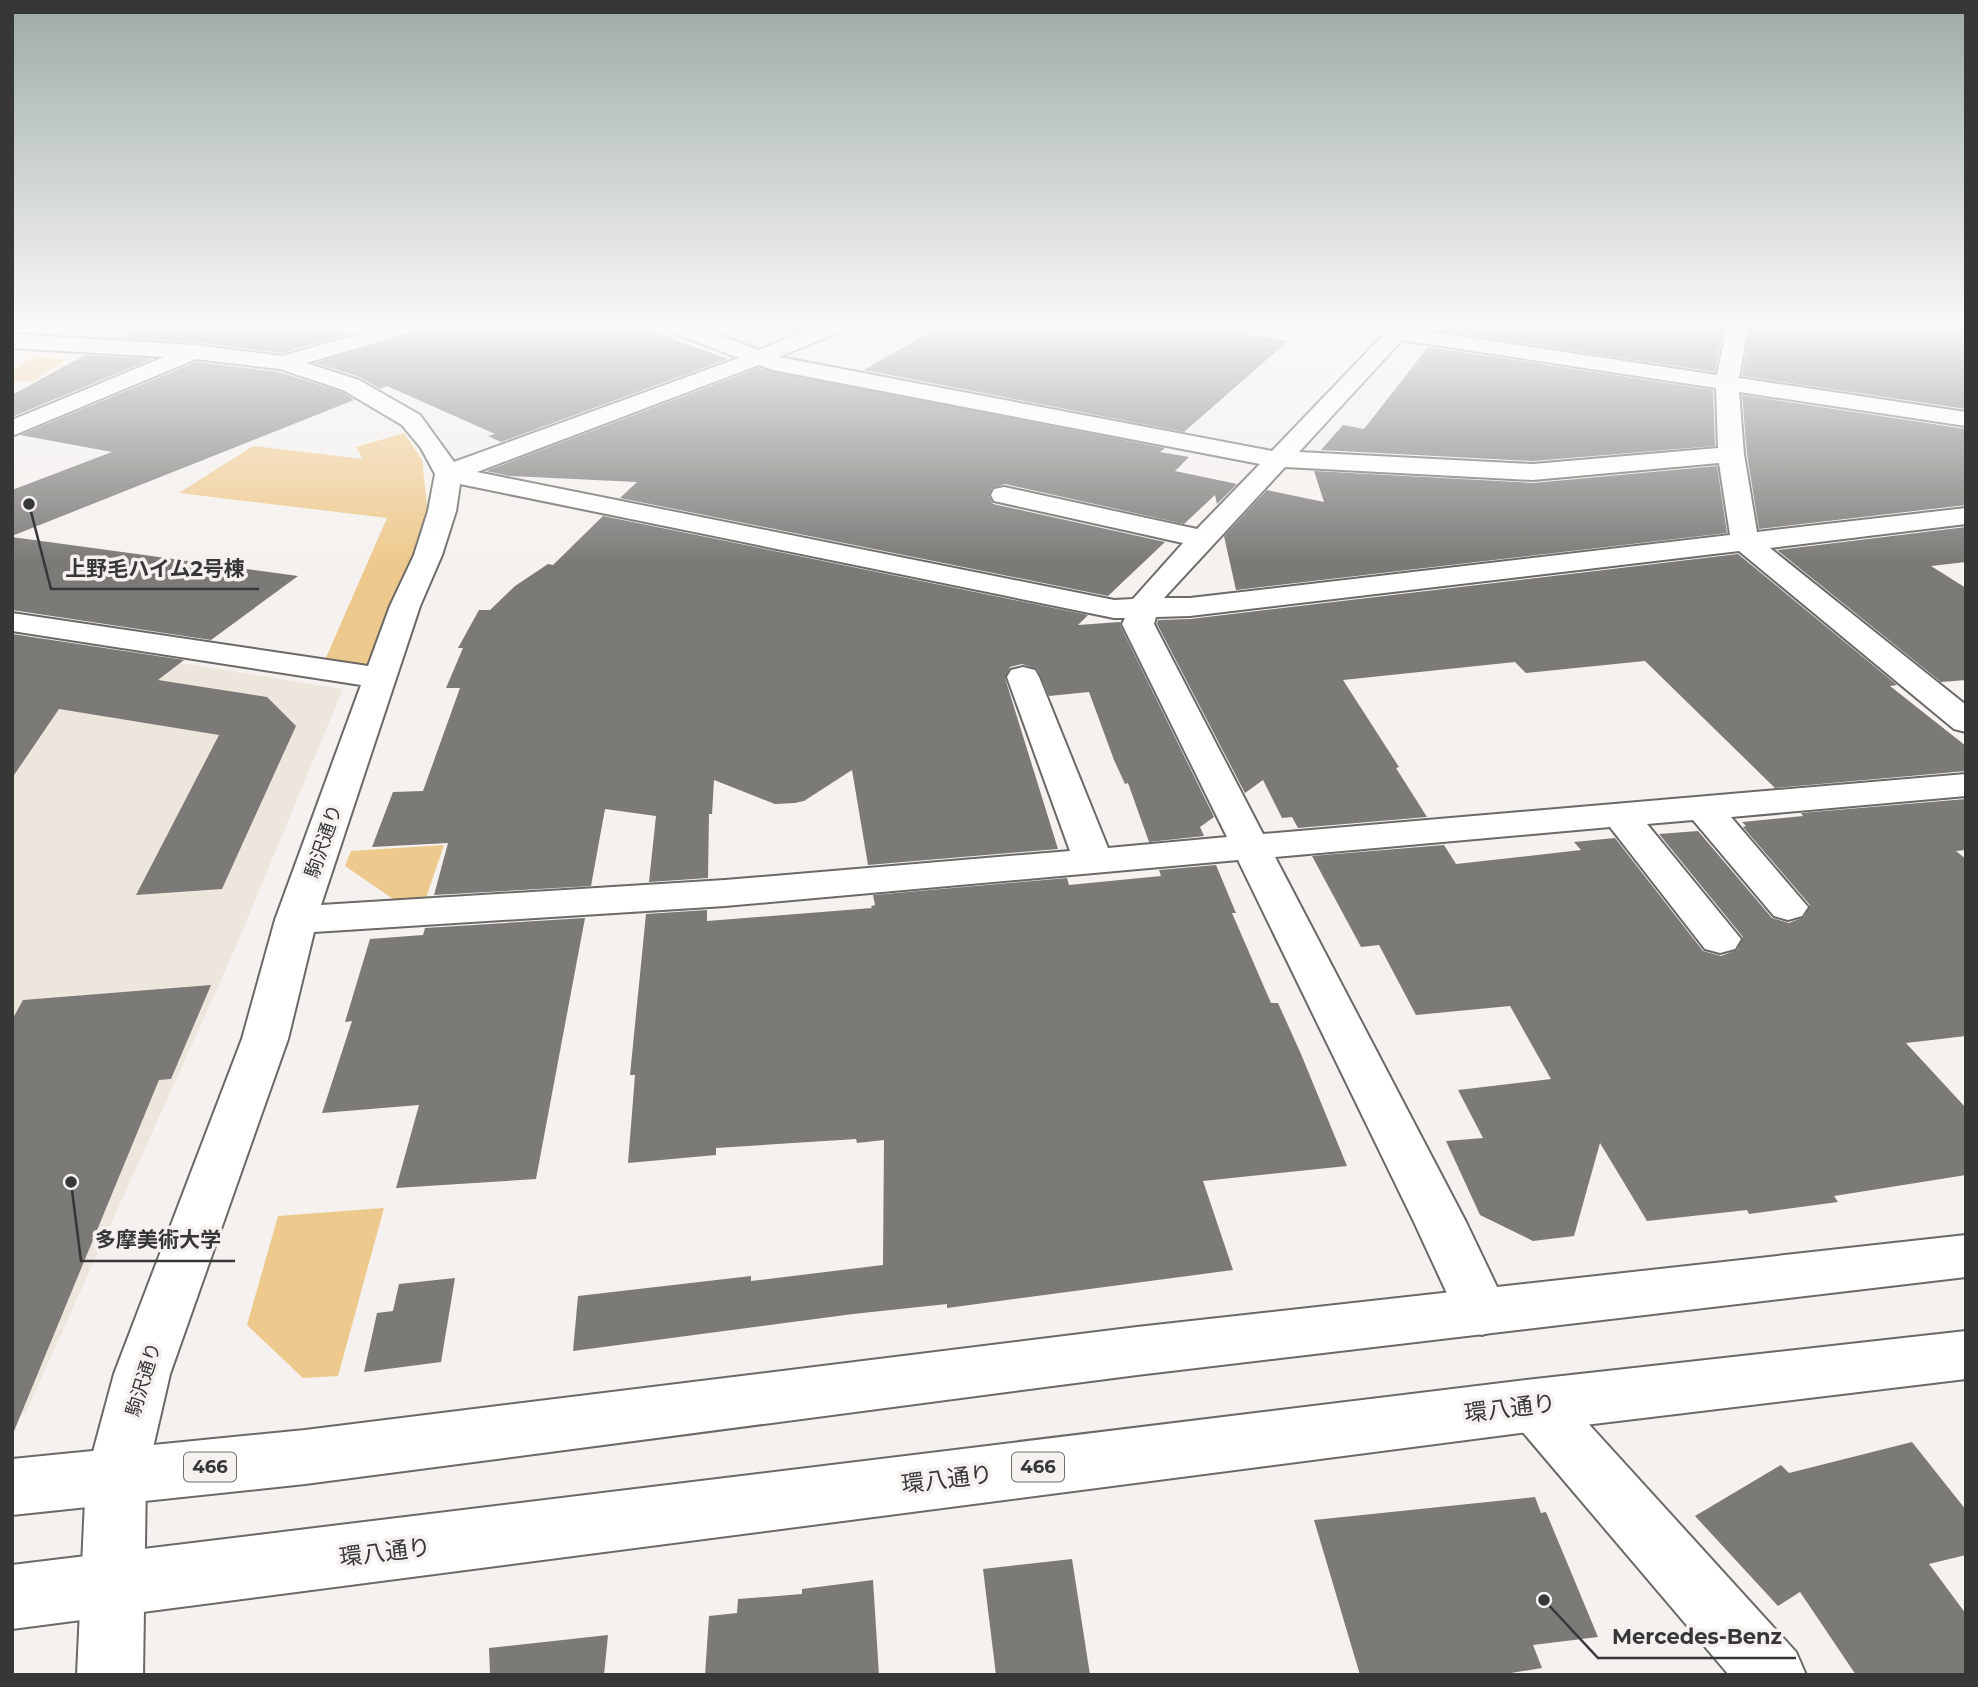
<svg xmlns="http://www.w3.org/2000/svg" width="1978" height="1687" font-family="Montserrat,'Noto Sans JP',sans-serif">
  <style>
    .built { fill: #ede6dc }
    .green { fill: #eec98d }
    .building { fill: #7c7a77 }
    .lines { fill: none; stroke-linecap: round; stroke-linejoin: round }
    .minor-casing { stroke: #6b6966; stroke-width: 4 }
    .major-casing { stroke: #6b6966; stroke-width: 4 }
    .highway-casing { stroke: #6b6966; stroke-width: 4 }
    .minor { fill: #fff; fill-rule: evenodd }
    .major { fill: #fff; fill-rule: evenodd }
    .highway { fill: #fff; fill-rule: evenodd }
    .labels { text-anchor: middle; stroke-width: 7; stroke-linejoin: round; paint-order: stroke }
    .shield { fill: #f4f1ee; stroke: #706f6c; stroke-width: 2 }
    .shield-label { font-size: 18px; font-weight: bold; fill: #373735 }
    .street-label { font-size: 19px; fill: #373735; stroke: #f4f1ee }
    .near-street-label { font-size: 23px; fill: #373735; stroke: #f4f1ee }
    .leader { fill: none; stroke: #373735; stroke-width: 2.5 }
    .callout-dot { fill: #373735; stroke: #f4f1ee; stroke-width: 2.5 }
    .callout-label { font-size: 21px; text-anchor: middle; font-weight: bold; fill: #373735; stroke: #f4f1ee; stroke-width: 7; stroke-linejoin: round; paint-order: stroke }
  </style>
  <rect width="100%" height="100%" fill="#f4f1ee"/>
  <g class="built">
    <polygon points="689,326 819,326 765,346 739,346"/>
    <polygon points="1283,326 1379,326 1366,338"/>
    <polygon points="12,636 343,689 234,951 26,1412 12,1414"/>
  </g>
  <g class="green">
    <polygon points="32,357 66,359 34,381 12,381 12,373"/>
    <polygon points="404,433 422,460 428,514 369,667 325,660 387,518 179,493 253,446 363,459 356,447"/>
    <polygon points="444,845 426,898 396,901 345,866 351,851"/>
    <polygon points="384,1208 338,1376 303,1378 247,1325 278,1216"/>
  </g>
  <g class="building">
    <polygon points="145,326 318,326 345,335 282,353 194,342 120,338"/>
    <polygon points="438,326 636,326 728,359 501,442 488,436 495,434 387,386 380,389 360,377 315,363"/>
    <polygon points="940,326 1198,326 1288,341 1184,432 864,370"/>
    <polygon points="1446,326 1724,326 1715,372 1441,331"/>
    <polygon points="1750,326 1966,326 1966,409 1742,376"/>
    <polygon points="1428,347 1713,390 1715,446 1533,461 1321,450 1343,425 1364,429"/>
    <polygon points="85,355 152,359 12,417 12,395"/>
    <polygon points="196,362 279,372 342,392 354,400 12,536 12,490 112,452 20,435"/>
    <polygon points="758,368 1165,448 1160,452 1189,457 1175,471 1237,484 1217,504 1215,495 1184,524 1005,484 992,488 989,496 993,504 1165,542 1108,596 620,498 637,482 510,476 486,471"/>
    <polygon points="1742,395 1966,429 1966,505 1759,529 1747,454"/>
    <polygon points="1717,466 1727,533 1236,590 1224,536 1267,490 1324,502 1314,471 1533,483"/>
    <polygon points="603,516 1088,615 1078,625 1120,622 1120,625 1214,817 1200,827 1204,836 1149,842 1128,783 1125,784 1114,760 1089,692 1049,696 1037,669 1022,664 1010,667 1005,678 1058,849 868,865 852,770 804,801 795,803 775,804 714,780 712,814 709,814 708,878 649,882 656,816 605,809 591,886 434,895 448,843 372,847 393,792 423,791 460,688 446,688 463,648 458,648 479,610 490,610 515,586 548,564 553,565"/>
    <polygon points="1966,527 1966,562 1931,566 1966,588 1966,680 1941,682 1777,550"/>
    <polygon points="12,537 298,576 211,640 12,610"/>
    <polygon points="1738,554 1897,685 1890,686 1966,746 1966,771 1775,788 1645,661 1526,673 1515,662 1343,680 1399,767 1396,768 1427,817 1298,828 1292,817 1282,818 1263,780 1245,793 1157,624 1158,620 1190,619"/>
    <polygon points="12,634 184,660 158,680 267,697 296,726 222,889 136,895 219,735 59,709 12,778"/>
    <polygon points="1966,799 1966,850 1956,851 1966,859 1966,1036 1906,1043 1966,1108 1966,1175 1834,1196 1838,1202 1749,1214 1747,1210 1647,1221 1600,1143 1574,1236 1533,1241 1480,1215 1446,1141 1483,1138 1458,1090 1551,1079 1510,1006 1416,1015 1379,945 1361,947 1312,856 1444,845 1456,864 1581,850 1574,842 1615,838 1703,951 1721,956 1737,950 1743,937 1659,834 1698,831 1772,918 1789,923 1804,917 1810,905 1743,827 1746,826 1742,822 1803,816 1801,813"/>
    <polygon points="1216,865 1236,913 1232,913 1271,1003 1278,1003 1301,1054 1347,1166 1203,1181 1233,1270 947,1308 947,1304 853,1314 573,1351 578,1296 751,1276 751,1281 883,1265 884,1140 857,1143 856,1139 716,1148 716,1155 628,1163 635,1075 630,1075 646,914 707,910 707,921 872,908 871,906 875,905 873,895 1067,878 1069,885 1161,876 1159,870"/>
    <polygon points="585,918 536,1179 396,1188 419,1105 322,1113 352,1021 345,1022 370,939 423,935 425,928"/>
    <polygon points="211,985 171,1079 159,1080 12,1436 12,1020 23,1000"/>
    <polygon points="455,1278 441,1362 364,1372 377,1313 393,1311 399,1284"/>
    <polygon points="1912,1442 1966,1510 1966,1555 1929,1564 1966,1614 1966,1675 1856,1675 1800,1592 1778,1606 1695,1516 1781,1465 1789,1473"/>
    <polygon points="1535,1497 1541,1513 1546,1512 1598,1637 1533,1645 1542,1668 1499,1675 1360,1675 1314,1520"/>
    <polygon points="1072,1559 1090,1675 996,1675 983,1569"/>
    <polygon points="873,1580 879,1675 705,1675 709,1616 737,1613 738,1599 802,1594 802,1589"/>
    <polygon points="608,1635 604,1675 490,1675 489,1648"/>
  </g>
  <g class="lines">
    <g class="minor-casing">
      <g id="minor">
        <path d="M387,326H420L417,331L306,363L359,380L420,415L454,462L739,358L668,331L666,326H694L759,350L817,326H844L842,331L779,357L1272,451L1392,326H1413L1412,329L1717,375L1727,326H1748L1739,378L1966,412V426L1739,392L1744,454L1757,532L1966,508V524L1770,548L1966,705V732L1954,729L1739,551L1190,616L1156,617L1154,624L1263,834L1966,774V796L1731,817L1808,907L1802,916L1788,920L1774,916L1693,820L1647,824L1741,939L1735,949L1720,953L1705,949L1610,827L1275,857L1466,1222L1509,1312L1501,1328L1482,1335L1463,1328L1414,1222L1238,860L725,906L314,932L288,1039L170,1374L146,1478L137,1498L116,1506L95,1498L86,1478L114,1374L242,1039L275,920L361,685L12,631V613L368,666L390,606L414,555L428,511L435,474L421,448L402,425L343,390L280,369L196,359L12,436V420L164,357L12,348V334L194,345L282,356ZM1402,340L1716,388L1718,448L1533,464L1299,452ZM759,365L773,370L1260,464L1197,529L1004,487L994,489L991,495L994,501L1183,543L1133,599L1114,600L477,472ZM1719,463L1730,535L1190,598H1164L1285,467L1533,480ZM460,484L1114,618H1125L1122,624L1227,837L1108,848L1039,677L1035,670L1023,667L1011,670L1007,677L1070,851L725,880L321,905L420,606L442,555L456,511Z"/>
        <polygon points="1535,1379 1555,1387 1796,1652 1806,1675 1729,1675 1515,1423 1506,1405 1515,1387"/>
      </g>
    </g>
    <g class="major-casing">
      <polygon id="major" points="116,1450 137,1458 146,1478 143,1675 77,1675 86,1478 95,1458"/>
    </g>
    <g class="highway-casing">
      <g id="highway">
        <polygon points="1966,1235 1966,1277 1137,1375 305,1484 12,1515 12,1459 305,1430 1137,1327"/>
        <polygon points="1966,1331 1966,1379 1535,1431 12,1629 12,1565 1535,1379"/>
      </g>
    </g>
    <use href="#minor" class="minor"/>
    <use href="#major" class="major"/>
    <use href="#highway" class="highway"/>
  </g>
  <linearGradient id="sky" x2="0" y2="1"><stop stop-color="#9caaa8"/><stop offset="0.58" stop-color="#faf9f7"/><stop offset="1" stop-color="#faf9f7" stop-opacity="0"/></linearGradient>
  <rect width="1978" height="562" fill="url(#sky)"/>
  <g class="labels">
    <g class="shield">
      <rect x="184" y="1452.5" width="52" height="29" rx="5"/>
      <rect x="1012" y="1452.5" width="52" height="29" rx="5"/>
    </g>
    <g class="shield-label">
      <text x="210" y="1473">466</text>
      <text x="1038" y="1473">466</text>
    </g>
    <g class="street-label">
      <text transform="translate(323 841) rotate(-71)" y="7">駒沢通り</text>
      <text transform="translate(143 1379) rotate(-73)" y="7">駒沢通り</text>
    </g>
    <g class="near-street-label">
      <text transform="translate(1510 1408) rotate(-7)" y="8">環八通り</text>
      <text transform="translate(947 1479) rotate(-7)" y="8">環八通り</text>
      <text transform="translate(385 1552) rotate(-7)" y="8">環八通り</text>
    </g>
  </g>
  <path class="leader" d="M29 504L51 589H259M71 1182L81 1261H235M1544 1600L1598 1658H1796"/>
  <g class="callout-dot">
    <circle cx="29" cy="504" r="7"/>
    <circle cx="71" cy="1182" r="7"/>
    <circle cx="1544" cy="1600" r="7"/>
  </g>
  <g class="callout-label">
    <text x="155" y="576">上野毛ハイム2号棟</text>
    <text x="158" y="1247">多摩美術大学</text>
    <text x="1697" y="1644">Mercedes-Benz</text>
  </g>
  <rect width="1978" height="1687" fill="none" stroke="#373735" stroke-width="28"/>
</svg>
